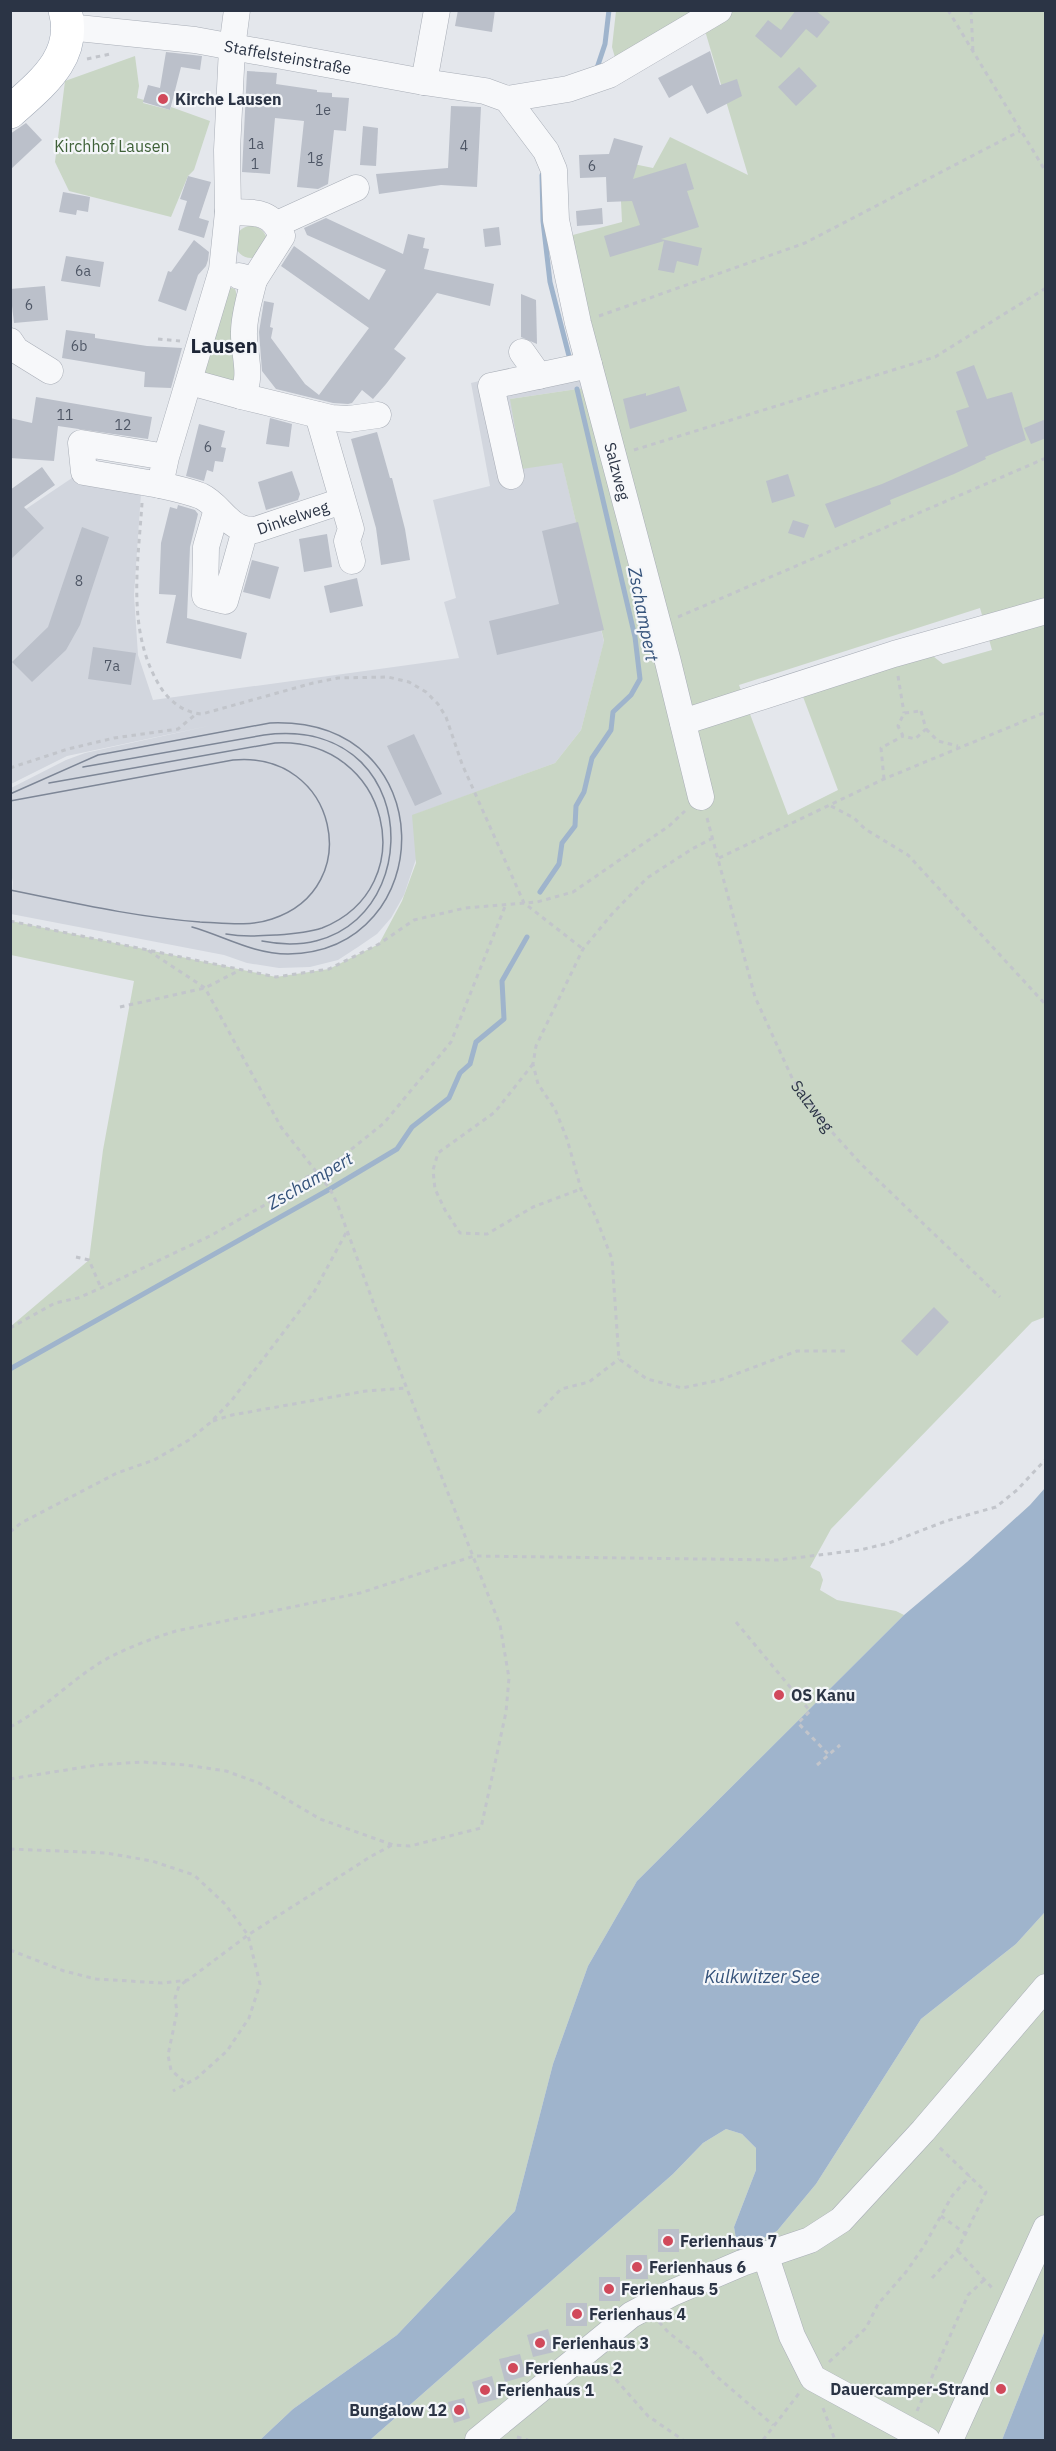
<svg xmlns="http://www.w3.org/2000/svg" width="1056" height="2451" font-family="'IBM Plex Sans',sans-serif">
  <style>
    .built { fill: #d2d6de }
    .green { fill: #c9d6c5; fill-rule: evenodd }
    .water { fill: #9fb4cc }
    .lines { fill: none; stroke-linecap: round; stroke-linejoin: round }
    .stream { stroke: #9fb4cc; stroke-width: 5 }
    .building { fill: #bbc0ca }
    .minor-casing { stroke: #a9aeb7; stroke-width: 27 }
    .major-casing { stroke: #a3abb8; stroke-width: 34 }
    .path { stroke: #c2c5cb; stroke-width: 3; stroke-dasharray: 4.5 4.5; stroke-linecap: butt }
    .minor { stroke: #f7f8fa; stroke-width: 26 }
    .major { stroke: #fff; stroke-width: 33 }
    .tram { stroke: #7d8696; stroke-width: 1.5 }
    .poi-dot { fill: #d1495b; stroke: #f4f6f9; stroke-width: 2 }
    .labels { text-anchor: middle; stroke-width: 4.5; stroke-linejoin: round; paint-order: stroke }
    .number-label { font-size: 14px; fill: #4f5766 }
    .street-label { font-size: 16px; fill: #2b3445; stroke: #f4f6f9 }
    .poi-label { font-size: 16px; font-weight: bold; fill: #2b3445; stroke: #f4f6f9; text-anchor: start }
    .park-label { font-size: 16px; fill: #3f6138; stroke: #f4f6f9 }
    .water-label { font-size: 18px; font-style: italic; fill: #34527a; stroke: #f4f6f9 }
    .quarter-label { font-size: 20px; font-weight: bold; fill: #1d2536; stroke: #f4f6f9 }
  </style>
  <rect width="100%" height="100%" fill="#e4e7ec"/>
  <polygon class="built" points="577,358 584,388 510,399 562,462 604,642 581,730 555,763 416,814 416,859 404,895 391,918 377,934 358,947 338,960 310,967 279,968 247,963 224,955 11,914 13,882 11,874 11,788 66,760 85,753 213,725 67,756 11,784 11,519 72,478 141,493 134,595 138,655 153,700 459,658 444,602 456,598 433,500 490,486 471,383"/>
  <g class="green">
    <path d="M616,11H1045V1317L1032,1322L831,1529L810,1567L820,1572L823,1580L820,1590L837,1600L896,1611L904,1615L637,1881L588,1966L553,2064L515,2211L397,2335L293,2409L260,2440H11L10,1327L89,1260L103,1150L134,981L11,955V921L276,977L329,969L379,944L402,901L416,863L412,815L555,763L581,730L604,641L562,463L522,469L510,399L584,388L653,657L671,661L569,236L622,222L619,161L653,168L670,137L748,175L700,14L616,61L612,47ZM980,608L992,650L943,664L929,653L802,694L838,790L788,815L739,685Z"/>
    <polygon points="135,56 139,86 137,98 144,100 143,103 170,110 171,107 210,121 194,170 188,176 171,217 69,191 55,162 65,81"/>
    <circle cx="251" cy="242" r="16"/>
    <polygon points="229,287 235,289 236,292 240,373 235,383 207,377 204,371"/>
    <polygon points="1045,1912 1045,2330 1002,2440 370,2440 673,2174 703,2143 726,2129 742,2134 756,2148 756,2170 734,2227 738,2250 777,2231 816,2184 921,2019 1016,1944"/>
  </g>
  <g class="water">
    <polygon points="1045,1488 1045,1912 1016,1944 921,2019 816,2184 777,2231 738,2251 734,2227 756,2170 756,2148 742,2134 726,2129 703,2143 673,2174 370,2440 260,2440 293,2409 397,2335 515,2211 553,2064 588,1966 637,1881 904,1615 967,1562 1030,1505"/>
    <polygon points="1045,2330 1045,2440 1002,2440"/>
  </g>
  <g class="lines">
    <g class="stream">
      <polyline points="597,68 605,44 609,10"/>
      <polyline points="542,175 543,221 550,282 570,360"/>
      <polyline points="540,892 559,864 562,843 575,826 576,806 584,792 592,758 611,730 613,712 631,695 640,679 635,637 577,389"/>
      <polyline points="10,1369 330,1189 397,1149 412,1127 449,1098 460,1073 470,1064 476,1042 504,1019 502,981 527,937"/>
    </g>
  </g>
  <g class="building">
    <polygon points="458,10 495,10 492,32 455,26"/>
    <polygon points="796,10 815,10 830,22 817,38 806,29 781,58 755,36 768,20 781,30"/>
    <polygon points="710,51 720,85 737,79 742,96 707,114 692,85 669,98 658,78"/>
    <polygon points="166,52 202,56 200,70 181,67 170,110 143,102 148,85 160,88"/>
    <polygon points="799,67 817,86 796,106 778,87"/>
    <polygon points="247,71 277,73 276,84 317,90 317,92 332,93 332,97 349,98 346,131 334,130 328,184 318,189 297,187 304,121 275,118 270,174 242,172"/>
    <polygon points="451,106 481,107 477,187 441,185 379,194 376,174 448,168"/>
    <polygon points="26,123 42,140 10,170 10,134"/>
    <polygon points="363,126 378,128 376,166 360,165"/>
    <polygon points="614,138 643,146 633,179 686,163 694,189 687,191 699,227 661,239 702,248 698,266 677,261 674,273 658,270 664,241 610,257 604,236 640,225 632,201 607,202 606,177 580,178 579,155 609,154"/>
    <polygon points="188,176 211,182 199,218 209,221 204,238 178,230 187,201 180,199"/>
    <polygon points="63,192 90,197 88,212 77,210 76,215 59,212"/>
    <polygon points="602,208 603,224 577,226 576,211"/>
    <polygon points="326,218 403,254 408,234 425,238 423,248 429,249 424,269 494,284 490,306 437,293 394,349 406,358 386,384 373,399 362,390 352,403 348,404 333,403 276,389 262,371 259,332 264,301 274,303 270,327 273,328 271,338 305,384 319,395 369,328 281,266 294,246 369,300 386,270 307,235 304,228"/>
    <polygon points="499,227 501,245 485,247 483,229"/>
    <polygon points="194,240 209,252 208,260 206,266 198,275 186,311 158,301 168,271 171,272"/>
    <polygon points="66,256 104,262 100,287 61,281"/>
    <polygon points="45,286 48,320 14,323 10,289"/>
    <polygon points="521,294 536,300 537,344 521,337"/>
    <polygon points="66,330 95,334 95,338 147,346 182,348 171,388 144,387 145,372 62,358"/>
    <polygon points="974,365 987,399 1012,392 1026,440 985,457 986,459 954,474 890,500 891,504 835,528 825,504 882,484 968,446 956,411 969,407 956,372"/>
    <polygon points="679,386 687,411 630,429 623,399 646,393 646,396"/>
    <polygon points="36,397 152,417 148,439 58,426 54,461 10,458 10,418 32,423"/>
    <polygon points="270,418 292,424 289,447 266,444"/>
    <polygon points="1046,419 1046,438 1031,444 1024,428"/>
    <polygon points="199,424 225,431 221,447 226,448 223,462 215,461 213,472 207,470 204,481 186,476"/>
    <polygon points="377,432 390,478 392,478 405,529 410,560 381,565 376,528 351,439"/>
    <polygon points="42,467 55,485 24,507 44,528 10,560 10,490"/>
    <polygon points="292,471 300,494 298,500 266,510 258,482"/>
    <polygon points="788,474 795,496 772,503 766,481"/>
    <polygon points="178,505 195,510 198,514 190,547 187,618 247,633 241,659 166,643 176,595 159,594 161,543 170,507 177,509"/>
    <polygon points="793,520 809,525 804,538 788,533"/>
    <polygon points="578,522 604,630 497,655 489,621 559,604 542,531"/>
    <polygon points="82,527 109,537 80,625 66,650 32,682 12,662 48,627"/>
    <polygon points="327,534 332,567 304,572 299,539"/>
    <polygon points="252,560 279,567 270,599 243,592"/>
    <polygon points="357,578 363,606 330,613 324,586"/>
    <polygon points="93,647 136,653 131,685 88,679"/>
    <polygon points="414,734 442,794 415,806 387,746"/>
    <polygon points="934,1307 949,1322 917,1356 901,1341"/>
    <rect x="658" y="2229" width="21" height="23"/>
    <polygon points="626,2255 647,2255 648,2279 626,2279"/>
    <rect x="599" y="2277" width="21" height="24"/>
    <rect x="566" y="2303" width="21" height="23"/>
    <polygon points="548,2329 554,2352 533,2357 527,2335"/>
    <polygon points="520,2354 526,2376 505,2382 499,2359"/>
    <polygon points="492,2376 498,2399 478,2404 472,2382"/>
    <polygon points="464,2398 470,2418 454,2423 448,2402"/>
  </g>
  <g class="lines">
    <g class="minor-casing">
      <g id="minor">
        <path id="s2" d="M68,27L195,40L424,82L485,91L507,99L546,151L554,170L556,220L578,323L668,662L701,797"/>
        <polyline points="424,82 437,10"/>
        <polyline points="507,99 568,89 609,75 719,10"/>
        <path d="M228,212C253,213 271,209 282,236L254,280L239,276"/>
        <polyline points="277,224 356,188"/>
        <polyline points="10,341 16,350 50,371"/>
        <polyline points="522,352 539,376"/>
        <path d="M190,382L241,396C254,377 243,353 244,332C244,315 250,297 254,280"/>
        <polyline points="241,396 331,418 349,419 378,415"/>
        <polyline points="318,415 351,529 347,541 352,561"/>
        <polyline points="166,457 81,443 84,472 160,485 166,457 222,270 228,212 227,150 232,48 237,10"/>
        <polyline points="511,476 491,386 589,365"/>
        <path id="s3" d="M160,485C174,488 188,491 201,496C222,506 228,531 255,530L342,501"/>
        <polyline points="217,509 206,547 205,596 225,601 245,530"/>
        <polyline points="683,722 894,654 1046,611"/>
        <polyline points="765,2254 792,2336 813,2378 927,2440"/>
        <polyline points="478,2440 631,2315 672,2293 742,2263 810,2240 841,2220 923,2131 1046,1987"/>
        <polyline points="950,2440 1046,2228"/>
      </g>
    </g>
    <g class="major-casing">
      <path id="major" d="M10,112C41,84 78,57 65,10"/>
    </g>
    <g class="path">
      <polyline points="948,10 1046,172"/>
      <polyline points="971,10 973,52"/>
      <polyline points="87,59 110,54"/>
      <polyline points="599,316 805,243 1020,131"/>
      <polyline points="158,339 180,341"/>
      <polyline points="634,450 935,357 1046,288"/>
      <path d="M142,503C138,565 126,633 161,688C170,702 185,713 202,714L313,683L338,678L388,677L409,682L426,692L438,704L446,717L462,764L524,903L583,949"/>
      <polyline points="678,617 1046,458"/>
      <polyline points="898,676 904,713"/>
      <polygon points="921,711 926,729 915,739 903,736 898,726 904,713"/>
      <polyline points="926,729 938,741 958,746"/>
      <polyline points="10,768 68,749 114,738 178,729 196,714"/>
      <polyline points="884,779 881,748 903,736"/>
      <polyline points="831,806 854,818 865,829 908,855 1046,1005"/>
      <path id="s1" d="M707,818L755,997L793,1080L832,1132L861,1164L1000,1297"/>
      <polyline points="713,838 692,849 647,878 612,914 583,949 536,1046 533,1064 538,1084 555,1109 567,1139 581,1189 595,1215 612,1259 619,1359 647,1379 682,1388 720,1380 797,1351 847,1351"/>
      <polyline points="719,858 884,779 1046,712"/>
      <polyline points="10,921 276,977 329,969 379,944 414,920 465,908 537,902 573,892 669,826 685,811"/>
      <polyline points="120,1007 205,988 238,971"/>
      <polyline points="533,1064 495,1112 438,1153 433,1170 435,1189 445,1210 460,1233 487,1234 533,1207 581,1189"/>
      <polyline points="76,1257 89,1260 101,1288"/>
      <polyline points="10,1328 55,1303 78,1298 101,1288 210,1236 263,1206 307,1177 328,1168 384,1123 451,1042 506,904"/>
      <polyline points="538,1413 561,1389 589,1382 619,1359"/>
      <polyline points="213,1421 232,1415 366,1391 407,1388"/>
      <polyline points="10,1532 21,1523 117,1473 154,1460 189,1440 211,1422 232,1400 314,1292 347,1231"/>
      <polyline points="736,1622 810,1711 798,1723 829,1755"/>
      <path d="M10,1727C43,1710 68,1683 98,1664C118,1651 153,1638 176,1631L360,1593L474,1556L778,1560L860,1550L889,1543L946,1521L996,1507L1017,1490L1046,1459"/>
      <polyline points="817,1765 840,1745"/>
      <polyline points="10,1779 97,1765 142,1762 186,1765 226,1771 259,1783 320,1819 393,1845 410,1846 481,1828 506,1712 509,1678 500,1625 376,1310 337,1203 330,1189 281,1127 205,988 146,949"/>
      <polyline points="10,1849 106,1853 152,1861 194,1875 225,1904 248,1935 260,1984 249,2018 227,2051 197,2078 173,2091"/>
      <polyline points="10,1950 64,1971 96,1979 162,1983 188,1980 248,1935 370,1857 392,1845"/>
      <polyline points="186,1981 179,1986 175,1998 177,2012 168,2055 171,2070 187,2084"/>
      <polyline points="941,2216 966,2234"/>
      <polyline points="958,2251 994,2290"/>
      <polyline points="932,2278 957,2251 986,2192 938,2146"/>
      <polyline points="659,2322 669,2333 698,2355 715,2375 773,2425"/>
      <polyline points="829,2362 866,2328 878,2304 906,2272 924,2246 952,2196 970,2176"/>
      <polyline points="604,2366 648,2416 683,2440"/>
      <polyline points="823,2408 835,2440"/>
      <polyline points="917,2411 968,2295 984,2280"/>
      <polyline points="517,2437 528,2440"/>
      <polyline points="763,2440 800,2392"/>
    </g>
    <use href="#minor" class="minor"/>
    <use href="#major" class="major"/>
    <g class="tram">
      <path d="M83,767L264,735C440,712 427,974 262,941"/>
      <path d="M49,783L275,743C389,737 425,887 322,928C307,933 292,934 277,935C259,936 243,937 226,934"/>
      <path d="M10,794L98,755L270,723C445,716 440,952 288,954C253,954 224,936 192,927"/>
      <path d="M10,801L233,760C337,750 367,888 272,919C249,927 224,923 200,922C135,917 74,903 10,890"/>
    </g>
  </g>
  <g class="poi-dot">
    <circle cx="163" cy="99" r="6"/>
    <circle cx="779" cy="1695" r="6"/>
    <circle cx="668" cy="2241" r="6"/>
    <circle cx="637" cy="2267" r="6"/>
    <circle cx="609" cy="2289" r="6"/>
    <circle cx="577" cy="2314" r="6"/>
    <circle cx="540" cy="2343" r="6"/>
    <circle cx="513" cy="2368" r="6"/>
    <circle cx="1001" cy="2389" r="6"/>
    <circle cx="485" cy="2390" r="6"/>
    <circle cx="459" cy="2410" r="6"/>
  </g>
  <g class="labels">
    <g class="number-label">
      <text x="323" y="115">1e</text>
      <text x="256" y="149">1a</text>
      <text x="464" y="151">4</text>
      <text x="315" y="163">1g</text>
      <text x="255" y="169">1</text>
      <text x="592" y="171">6</text>
      <text x="83" y="276">6a</text>
      <text x="29" y="310">6</text>
      <text x="79" y="351">6b</text>
      <text x="65" y="420">11</text>
      <text x="123" y="430">12</text>
      <text x="208" y="452">6</text>
      <text x="79" y="586">8</text>
      <text x="112" y="671">7a</text>
    </g>
    <g class="street-label">
      <text dy="6" stroke="none"><textPath href="#s2" startOffset="222">Staffelsteinstraße</textPath></text>
      <text dy="6" stroke="none"><textPath href="#s2" startOffset="840">Salzweg</textPath></text>
      <text dy="6" stroke="none"><textPath href="#s3" startOffset="148">Dinkelweg</textPath></text>
      <text dy="6" stroke="none"><textPath href="#s1" startOffset="309">Salzweg</textPath></text>
    </g>
    <g class="poi-label">
      <text x="175" y="105">Kirche Lausen</text>
      <text x="791" y="1701">OS Kanu</text>
      <text x="680" y="2247">Ferienhaus 7</text>
      <text x="649" y="2273">Ferienhaus 6</text>
      <text x="621" y="2295">Ferienhaus 5</text>
      <text x="589" y="2320">Ferienhaus 4</text>
      <text x="552" y="2349">Ferienhaus 3</text>
      <text x="525" y="2374">Ferienhaus 2</text>
      <text x="989" y="2395" text-anchor="end">Dauercamper-Strand</text>
      <text x="497" y="2396">Ferienhaus 1</text>
      <text x="447" y="2416" text-anchor="end">Bungalow 12</text>
    </g>
    <g class="park-label">
      <text x="112" y="152">Kirchhof Lausen</text>
    </g>
    <g class="water-label">
      <text transform="translate(643 614) rotate(79)" y="6">Zschampert</text>
      <text transform="translate(310 1181) rotate(-30)" y="6">Zschampert</text>
      <text x="762" y="1983">Kulkwitzer See</text>
    </g>
    <g class="quarter-label">
      <text x="224" y="353">Lausen</text>
    </g>
  </g>
  <rect width="1056" height="2451" fill="none" stroke="#2b3445" stroke-width="24"/>
</svg>
